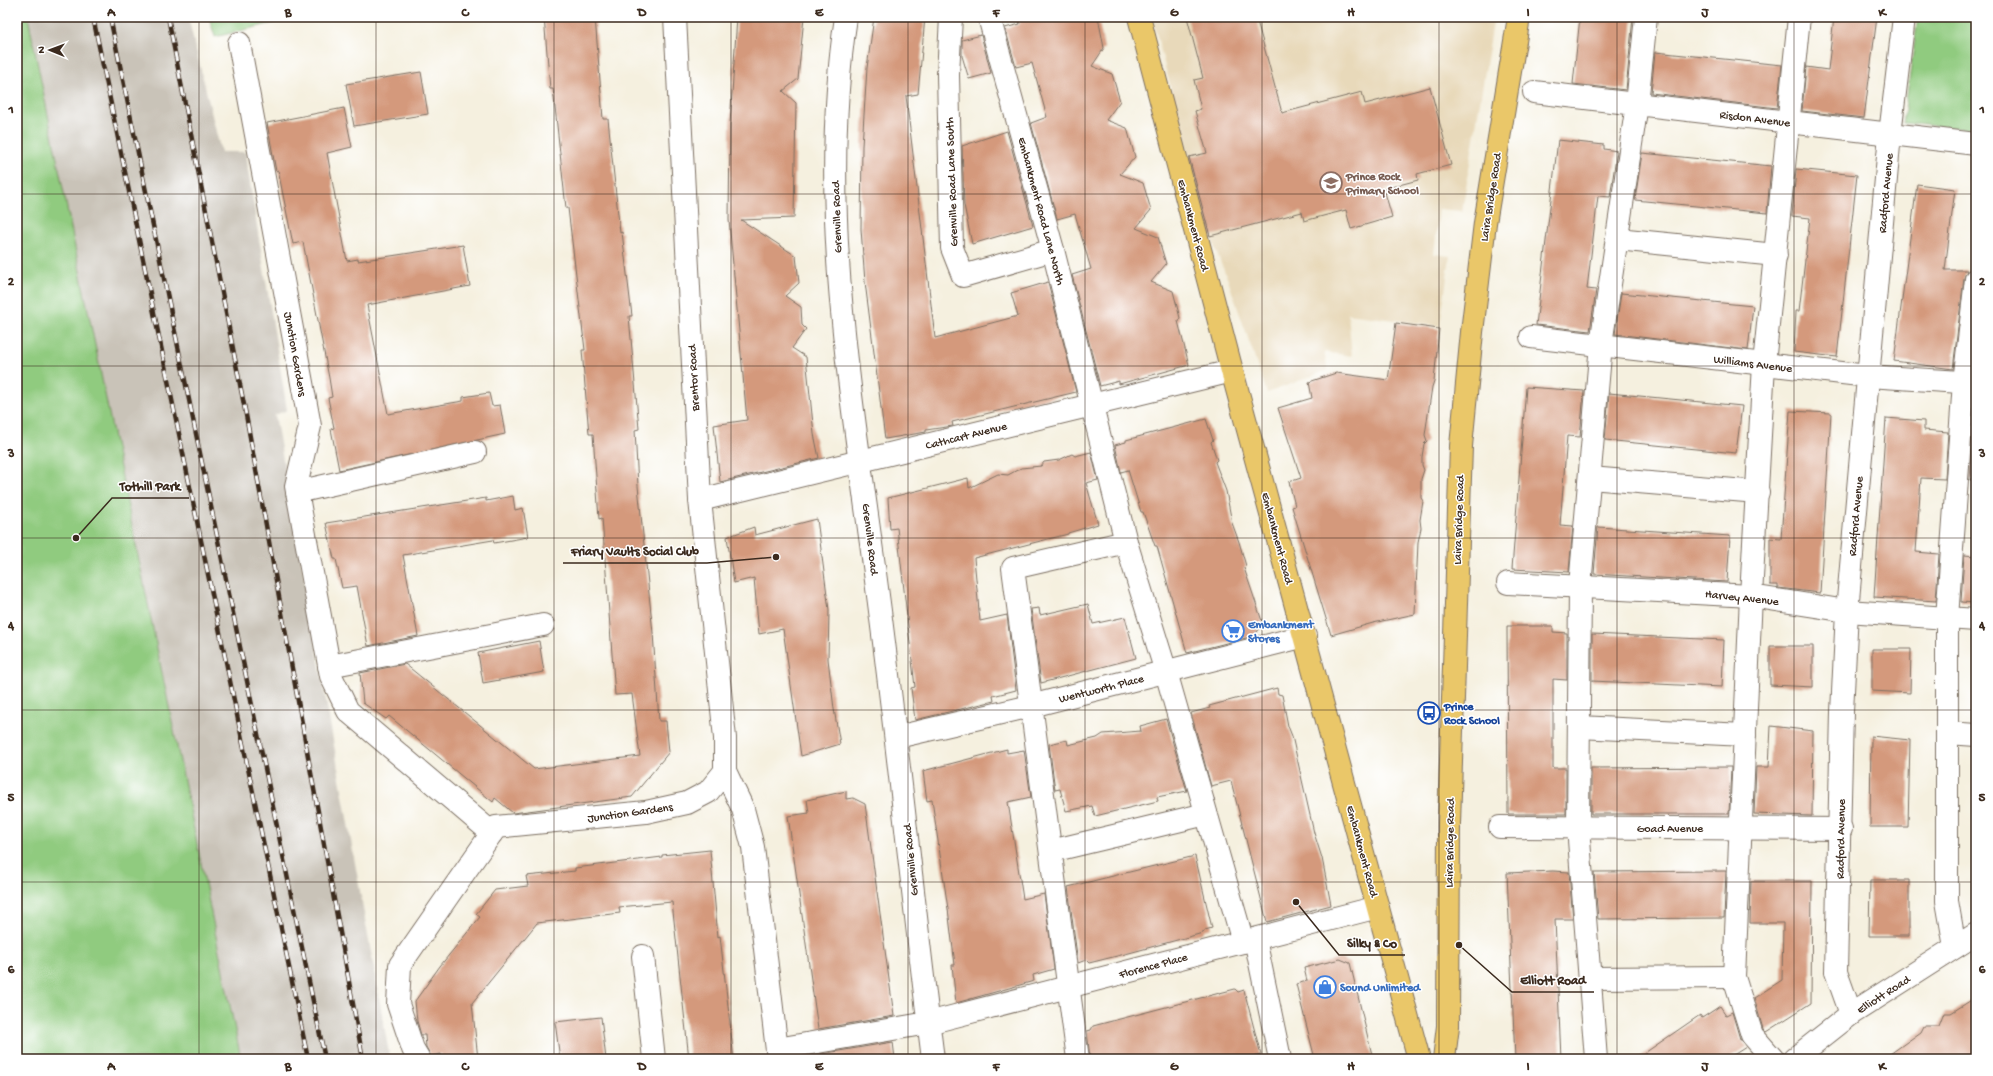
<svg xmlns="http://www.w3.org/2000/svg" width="1993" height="1076" font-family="'Gochi Hand',sans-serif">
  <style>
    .built { fill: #e8d9ba }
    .industrial { fill: #c9c3b8 }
    .green { fill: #90cb7f; stroke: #667a4e }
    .building { fill: #d4997c }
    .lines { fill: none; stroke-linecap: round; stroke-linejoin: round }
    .minor-casing { stroke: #7c6f62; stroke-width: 24 }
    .major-casing { stroke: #7c6f62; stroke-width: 24 }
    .minor { stroke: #fff; stroke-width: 22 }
    .major { stroke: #eac769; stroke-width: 22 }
    .rail-casing { stroke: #3b2a1e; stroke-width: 4.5 }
    .rail { stroke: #fff; stroke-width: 3; stroke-dasharray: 9; stroke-linecap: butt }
    .grid { fill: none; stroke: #3b2a1e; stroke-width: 1; stroke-opacity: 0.55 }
    .labels { text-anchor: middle; stroke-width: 3; stroke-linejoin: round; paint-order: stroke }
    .street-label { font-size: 12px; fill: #3b2a1e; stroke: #fff }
    .education-label { font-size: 12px; font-weight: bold; fill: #785e54; stroke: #fff; text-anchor: start }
    .shop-label { font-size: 12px; font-weight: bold; fill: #366cbe; stroke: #fff; text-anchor: start }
    .transit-label { font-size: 12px; font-weight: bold; fill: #164399; stroke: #fff; text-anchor: start }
    .leader { fill: none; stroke: #3b2a1e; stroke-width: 1.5 }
    .callout-dot { fill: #3b2a1e; stroke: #fff; stroke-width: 1.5 }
    .callout-label { font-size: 13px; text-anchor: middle; font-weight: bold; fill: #3b2a1e; stroke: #fff; stroke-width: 3; stroke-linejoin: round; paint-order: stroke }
    .neatline { fill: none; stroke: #3b2a1e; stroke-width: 1.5 }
    .grid-label { font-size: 13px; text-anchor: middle; font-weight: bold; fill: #3b2a1e }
  </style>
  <rect width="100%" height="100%" fill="#fff"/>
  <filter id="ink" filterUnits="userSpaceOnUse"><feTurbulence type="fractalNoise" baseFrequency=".025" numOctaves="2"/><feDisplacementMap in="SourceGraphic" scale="8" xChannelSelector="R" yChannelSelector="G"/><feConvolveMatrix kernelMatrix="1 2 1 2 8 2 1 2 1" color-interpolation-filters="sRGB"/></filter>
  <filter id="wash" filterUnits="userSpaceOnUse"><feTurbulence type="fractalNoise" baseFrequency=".012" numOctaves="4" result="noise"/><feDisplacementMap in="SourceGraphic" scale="16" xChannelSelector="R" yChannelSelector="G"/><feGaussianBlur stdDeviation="0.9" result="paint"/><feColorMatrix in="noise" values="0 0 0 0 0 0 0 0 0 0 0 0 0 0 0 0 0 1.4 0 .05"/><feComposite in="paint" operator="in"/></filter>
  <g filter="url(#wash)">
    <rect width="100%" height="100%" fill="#f5f0df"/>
    <polygon class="built" points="1170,17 1494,17 1462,211 1439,209 1434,254 1450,256 1440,326 1348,314 1352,356 1324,352 1328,370 1267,393 1228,280 1210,236 1153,21"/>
    <polygon class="industrial" points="28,17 188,17 221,152 245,152 287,410 275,415 390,1059 241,1059"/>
    <g class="green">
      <polygon points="17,17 28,17 241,1059 17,1059"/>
      <polygon points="209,17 298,17 215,37"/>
      <polygon points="1918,17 1976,17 1976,130 1903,123"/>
    </g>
    <g id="blocks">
      <g class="building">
        <polygon points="544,17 595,17 603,119 608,119 620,233 622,232 632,316 629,316 639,429 635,430 638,486 653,633 659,721 666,721 669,752 632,797 513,813 495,798 493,802 389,716 386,719 363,703 360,673 405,664 534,769 640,756 632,694 615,695 602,518 599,519 593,434 589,434 582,350 585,350 568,208 566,208 553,89 550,89"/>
        <polygon points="737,17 804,17 798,79 783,91 796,103 794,218 741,220 796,256 799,283 785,296 801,307 802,325 806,329 792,348 806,357 814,434 819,458 720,482 714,425 747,420 729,220 730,124"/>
        <polygon points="874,17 925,17 918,94 906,96 935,338 1018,316 1011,293 1048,282 1076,392 952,422 953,426 926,430 926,432 885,439 865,282 861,229 862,146 867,68"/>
        <polygon points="1018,17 1098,17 1104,48 1092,66 1112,74 1120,101 1106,120 1127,128 1135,157 1120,174 1143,183 1151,210 1136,228 1158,237 1166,264 1151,282 1173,291 1180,318 1178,321 1189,365 1119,384 1119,381 1100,386 1072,275 1091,269 1075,214 1057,219 1031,123 1047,117 1032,63 1016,67 1005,28 1020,24"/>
        <polygon points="1187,17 1256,17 1282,113 1362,92 1365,104 1430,87 1451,165 1417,174 1418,180 1384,189 1392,217 1351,229 1346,210 1304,221 1302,212 1210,236 1189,157 1207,153 1195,111 1201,109 1194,80 1203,78"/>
        <polygon points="1580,17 1633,17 1626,90 1573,84"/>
        <polygon points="1834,17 1877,17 1864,118 1802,111 1806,67 1828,70"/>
        <polygon points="981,35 991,73 969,79 962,56 962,40"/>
        <polygon points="1655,52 1782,65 1777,108 1651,93"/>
        <polygon points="421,72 428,114 354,126 346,84"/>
        <polygon points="344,108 352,147 327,153 347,261 358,259 358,261 463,245 470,286 367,305 388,414 463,401 463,397 489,393 492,406 500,405 505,434 339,470 331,429 334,428 328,398 332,397 329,378 303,242 293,244 278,170 276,171 267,123"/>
        <polygon points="1007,131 1033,226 972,244 964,205 962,146"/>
        <polygon points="1558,140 1604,145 1604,149 1617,151 1610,197 1598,196 1587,289 1596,290 1590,331 1536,325"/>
        <polygon points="1642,153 1771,166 1767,213 1635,200"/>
        <polygon points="1796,169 1857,175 1837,357 1794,352 1796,311 1799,311 1810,218 1792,216"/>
        <polygon points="1917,184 1955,189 1945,270 1967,270 1964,278 1953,369 1894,361"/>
        <polygon points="1621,293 1753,306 1748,350 1615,334"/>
        <polygon points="1396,323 1439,329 1434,381 1432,387 1425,435 1427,441 1424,444 1422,457 1422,465 1424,470 1421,479 1421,498 1423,501 1420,520 1421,528 1418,542 1415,614 1373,623 1331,635 1292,507 1295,506 1289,482 1301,478 1278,408 1312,398 1309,382 1336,373 1388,380"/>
        <polygon points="1526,387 1584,391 1580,437 1567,436 1560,525 1573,526 1569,572 1512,569"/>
        <polygon points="1609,393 1742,406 1736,453 1605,440"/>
        <polygon points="1790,411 1831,413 1820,593 1778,588 1778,585 1770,585 1770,538 1781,539"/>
        <polygon points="1886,418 1924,421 1924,430 1948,432 1945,479 1921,478 1916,552 1939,554 1936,601 1874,597"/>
        <polygon points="1206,419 1213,440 1211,442 1217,460 1215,462 1226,491 1232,523 1239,542 1246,566 1244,568 1263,624 1254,636 1187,653 1157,546 1155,546 1143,512 1141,512 1128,470 1121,472 1115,445 1126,442 1126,440"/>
        <polygon points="1973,433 1976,433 1976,480 1970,480"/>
        <polygon points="1091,452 1098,480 1086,483 1098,524 1068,533 1068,534 974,558 980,621 1007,615 1016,690 993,696 994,701 915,720 911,688 915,687 897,528 890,529 888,498 968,478 969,488 998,474 1008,475 1021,468 1041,466 1044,462 1059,460 1072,454 1075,456"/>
        <polygon points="513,496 515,510 523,508 528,537 494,543 493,540 403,555 418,636 368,646 357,586 342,588 336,559 334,559 326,523 486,498 486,501"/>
        <polygon points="817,519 829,610 828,659 834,709 840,744 801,756 783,629 759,634 754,578 734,583 727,537 754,527 755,535"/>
        <polygon points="1598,527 1730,536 1727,582 1594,574"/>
        <polygon points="1964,555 1976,556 1976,603 1961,602"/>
        <polygon points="1088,604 1093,624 1125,617 1136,658 1041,683 1031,609 1039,608 1040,615"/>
        <polygon points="1507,626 1553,626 1553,632 1567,633 1567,680 1553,679 1553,768 1566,768 1566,814 1508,814"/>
        <polygon points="1592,634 1724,640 1722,687 1592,681"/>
        <polygon points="539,641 544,672 483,683 478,653"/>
        <polygon points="1770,646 1813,646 1813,687 1770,685"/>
        <polygon points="1872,649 1911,649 1910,693 1872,691"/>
        <polygon points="1277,688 1278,694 1282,695 1288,726 1292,736 1314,833 1322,858 1331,905 1267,922 1231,781 1211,786 1191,713 1210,708 1209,706"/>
        <polygon points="1166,719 1187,791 1157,797 1158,801 1095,816 1092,806 1066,811 1060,789 1055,790 1049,744 1067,740 1068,745 1097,738 1103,734 1141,731 1140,726"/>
        <polygon points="1771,726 1813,731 1812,816 1754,814 1756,767 1769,767"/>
        <polygon points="1871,736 1910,740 1908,827 1870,827"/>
        <polygon points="1007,749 1007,753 1024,750 1031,797 1008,802 1023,899 1044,894 1054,969 1033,975 1034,981 956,1003 952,965 955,965 948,909 932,800 927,801 923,771"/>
        <polygon points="1731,767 1729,814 1591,814 1591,768"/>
        <polygon points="846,791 846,799 853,798 865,804 894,1016 818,1029 788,816 809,813 807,800"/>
        <polygon points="710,850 718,937 720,936 734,1059 689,1059 672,902 619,907 620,913 537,923 472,1003 478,1059 442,1059 441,1054 431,1056 426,1047 425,1035 421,1035 417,1021 415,1001 440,966 480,917 476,914 495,890 528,886 526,876 575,871 575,868 662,857 662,855"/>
        <polygon points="1195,856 1212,928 1205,930 1203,933 1129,953 1089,963 1086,960 1078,963 1068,887"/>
        <polygon points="1553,871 1569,872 1573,919 1555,919 1561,1059 1515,1059 1507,873"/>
        <polygon points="1726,871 1724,918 1598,919 1594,872"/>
        <polygon points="1870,880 1909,880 1909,936 1869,936"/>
        <polygon points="1751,881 1812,881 1811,1003 1766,1032 1763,1029 1754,998 1782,980 1783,923 1750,923"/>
        <polygon points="1340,959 1350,963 1373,1059 1315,1059 1296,984 1307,981 1304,968"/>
        <polygon points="1235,989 1238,992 1244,990 1261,1055 1242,1059 1090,1059 1087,1031 1091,1030 1093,1026"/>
        <polygon points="1976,997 1976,1059 1883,1059 1921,1032 1924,1026 1939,1026 1944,1013 1951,1013"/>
        <polygon points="1720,1006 1726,1015 1732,1012 1740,1039 1746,1047 1727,1059 1636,1059 1700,1015 1702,1018"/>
        <polygon points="601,1017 606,1059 560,1059 555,1022"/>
        <polygon points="893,1042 895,1059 822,1059 821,1054"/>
      </g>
    </g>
  </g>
  <g filter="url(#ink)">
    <use href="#blocks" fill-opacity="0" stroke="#7c6f62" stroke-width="1"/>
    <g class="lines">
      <g class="minor-casing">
        <g id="minor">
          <path d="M846,17C817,208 852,399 877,588C898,745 913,902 933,1059"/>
          <polyline points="951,17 948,75 952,248 963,276 1053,250"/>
          <polyline points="989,17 1053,250 1126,542 1166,672 1243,942"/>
          <polyline points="239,43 310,426 296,486 331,676 348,711 492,833"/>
          <polyline points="1534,92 1976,144"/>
          <polyline points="1617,239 1776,255"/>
          <polyline points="1531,337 1868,376 1976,383"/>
          <polyline points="1590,478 1758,492"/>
          <polyline points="297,492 475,452"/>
          <polyline points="700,500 1232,371"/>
          <polyline points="1508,583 1751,596 1847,611 1976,620"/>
          <polyline points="329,666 543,625"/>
          <polyline points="1579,727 1745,735"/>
          <polyline points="1948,733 1976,735"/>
          <polyline points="897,737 1031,706 1305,636"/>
          <polyline points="725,771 743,809 753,847 778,1059"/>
          <polyline points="1500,827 1841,829"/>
          <polyline points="1051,851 1206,814"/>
          <polyline points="1255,939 1280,1059"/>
          <polyline points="1955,947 1947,901 1947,618 1964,382 1976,279"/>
          <polyline points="643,956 654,1059"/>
          <polyline points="1590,978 1734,977"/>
          <polyline points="1851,1014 1836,972 1842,712 1847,611 1890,134 1904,17"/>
          <polyline points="777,1049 928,1023 1378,907"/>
          <polyline points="419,1059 413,1049 398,1004 400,965 496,827 646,812 687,803 708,792 725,771 725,738 700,500 675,17"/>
          <polyline points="1078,1059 1013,568 1126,542"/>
          <polyline points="1596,1059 1578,827 1580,586 1601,344 1637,104 1646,17"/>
          <polyline points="1773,1059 1752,1035 1734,977 1751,596 1764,364 1799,17"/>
          <polyline points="1794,1059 1851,1014 1976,934"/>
        </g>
      </g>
      <g class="major-casing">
        <g id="major">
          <polyline points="1139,17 1232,371 1419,1059"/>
          <polyline points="1444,1059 1448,1026 1449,824 1461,446 1472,332 1485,223 1519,17"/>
        </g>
      </g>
      <use href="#minor" class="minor"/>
      <use href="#major" class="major"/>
      <g class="rail-casing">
        <g id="rail">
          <polyline points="93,17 308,1059"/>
          <polyline points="110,17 325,1059"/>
          <polyline points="168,17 246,415 363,1059"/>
        </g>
      </g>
      <use href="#rail" class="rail"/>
    </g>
  </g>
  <path class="grid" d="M199,17V1059M376,17V1059M554,17V1059M731,17V1059M908,17V1059M1085,17V1059M1262,17V1059M1439,17V1059M1617,17V1059M1794,17V1059M17,194H1976M17,366H1976M17,538H1976M17,710H1976M17,882H1976"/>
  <defs>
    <g id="school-ring" transform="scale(1.15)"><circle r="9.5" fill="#fff" stroke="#8d6e63" stroke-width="1.5"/><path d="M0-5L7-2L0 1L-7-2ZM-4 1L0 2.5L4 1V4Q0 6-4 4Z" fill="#8d6e63"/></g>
    <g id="supermarket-ring" transform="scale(1.15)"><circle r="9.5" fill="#fff" stroke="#3f7fe0" stroke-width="1.5"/><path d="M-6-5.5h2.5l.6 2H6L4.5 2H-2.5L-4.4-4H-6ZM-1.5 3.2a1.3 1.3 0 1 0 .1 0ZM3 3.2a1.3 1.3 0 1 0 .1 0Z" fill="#3f7fe0"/></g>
    <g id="bus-ring" transform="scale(1.15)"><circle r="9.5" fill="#fff" stroke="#1a4fb4" stroke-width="1.5"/><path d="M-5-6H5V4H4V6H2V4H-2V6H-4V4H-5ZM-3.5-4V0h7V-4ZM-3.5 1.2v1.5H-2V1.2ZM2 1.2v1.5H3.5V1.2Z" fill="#1a4fb4"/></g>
    <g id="shop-ring" transform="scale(1.15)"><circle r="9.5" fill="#fff" stroke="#3f7fe0" stroke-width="1.5"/><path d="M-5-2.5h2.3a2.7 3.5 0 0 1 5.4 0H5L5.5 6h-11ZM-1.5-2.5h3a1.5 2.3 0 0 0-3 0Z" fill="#3f7fe0"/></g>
  </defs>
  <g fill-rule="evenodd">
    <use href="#school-ring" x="1331" y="183"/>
    <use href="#supermarket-ring" x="1233" y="631"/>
    <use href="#bus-ring" x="1429" y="713"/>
    <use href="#shop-ring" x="1325" y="987"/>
  </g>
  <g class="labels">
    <g class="street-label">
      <text transform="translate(1755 118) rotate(7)" y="4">Risdon Avenue</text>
      <text transform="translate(951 182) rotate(-92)" y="4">Grenville Road Lane South</text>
      <text transform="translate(1885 193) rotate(-85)" y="4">Radford Avenue</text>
      <text transform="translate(1490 197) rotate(-81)" y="4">Laira Bridge Road</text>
      <text transform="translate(1042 211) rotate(75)" y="4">Embankment Road Lane North</text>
      <text transform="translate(836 217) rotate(-92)" y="4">Grenville Road</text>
      <text transform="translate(1194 225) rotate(75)" y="4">Embankment Road</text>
      <text transform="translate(296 354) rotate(80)" y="4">Junction Gardens</text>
      <text transform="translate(1753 363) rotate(7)" y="4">Williams Avenue</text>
      <text transform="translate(693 378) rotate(-93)" y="4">Brentor Road</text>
      <text transform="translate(966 435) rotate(-14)" y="4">Cathcart Avenue</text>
      <text transform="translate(1855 516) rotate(-85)" y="4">Radford Avenue</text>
      <text transform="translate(1458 520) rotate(-88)" y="4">Laira Bridge Road</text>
      <text transform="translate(1278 538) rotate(75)" y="4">Embankment Road</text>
      <text transform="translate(871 539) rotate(83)" y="4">Grenville Road</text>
      <text transform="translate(1742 597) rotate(6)" y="4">Harvey Avenue</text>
      <text transform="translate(1101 688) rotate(-14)" y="4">Wentworth Place</text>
      <text transform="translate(630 812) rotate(-8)" y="4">Junction Gardens</text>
      <text x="1670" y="832">Goad Avenue</text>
      <text transform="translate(1840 839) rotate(-89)" y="4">Radford Avenue</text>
      <text transform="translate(1449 843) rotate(-89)" y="4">Laira Bridge Road</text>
      <text transform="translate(1363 851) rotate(75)" y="4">Embankment Road</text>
      <text transform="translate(910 860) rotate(-96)" y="4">Grenville Road</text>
      <text transform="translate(1153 965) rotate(-15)" y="4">Florence Place</text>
      <text transform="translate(1883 994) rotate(-33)" y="4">Elliott Road</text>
    </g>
    <g class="education-label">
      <text x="1346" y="180">Prince Rock<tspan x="1346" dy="14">Primary School</tspan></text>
    </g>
    <g class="shop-label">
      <text x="1248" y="628">Embankment<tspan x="1248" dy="14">Stores</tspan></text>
      <text x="1340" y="991">Sound Unlimited</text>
    </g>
    <g class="transit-label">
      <text x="1444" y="710">Prince<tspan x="1444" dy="14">Rock School</tspan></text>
    </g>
  </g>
  <path class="leader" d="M76 538L112 498H189M776 557L707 563H563M1296 902L1339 955H1405M1459 945L1512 992H1594"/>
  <g class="callout-dot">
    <circle cx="76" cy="538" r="4"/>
    <circle cx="776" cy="557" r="4"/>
    <circle cx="1296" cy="902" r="4"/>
    <circle cx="1459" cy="945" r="4"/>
  </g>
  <g class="callout-label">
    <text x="150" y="490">Tothill Park</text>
    <text x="635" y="555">Friary Vaults Social Club</text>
    <text x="1372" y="947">Silky &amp; Co</text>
    <text x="1553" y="984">Elliott Road</text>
  </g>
  <rect width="1993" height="1076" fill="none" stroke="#fff" stroke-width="44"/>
  <g transform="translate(50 50) rotate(271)" stroke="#ffffff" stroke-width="3" paint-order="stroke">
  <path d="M0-3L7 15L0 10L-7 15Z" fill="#3b2a1e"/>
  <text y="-6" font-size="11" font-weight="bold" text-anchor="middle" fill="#3b2a1e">N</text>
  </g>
  <rect x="22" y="22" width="1949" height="1032" class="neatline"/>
  <g class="grid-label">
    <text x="111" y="16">A</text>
    <text x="288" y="16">B</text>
    <text x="465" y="16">C</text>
    <text x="642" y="16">D</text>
    <text x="819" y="16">E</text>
    <text x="996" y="16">F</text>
    <text x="1174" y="16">G</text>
    <text x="1351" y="16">H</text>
    <text x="1528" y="16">I</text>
    <text x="1705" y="16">J</text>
    <text x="1882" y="16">K</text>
    <text x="11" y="113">1</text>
    <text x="1982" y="113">1</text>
    <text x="11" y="285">2</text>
    <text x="1982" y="285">2</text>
    <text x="11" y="457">3</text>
    <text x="1982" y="457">3</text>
    <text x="11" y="629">4</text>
    <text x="1982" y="629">4</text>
    <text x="11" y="801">5</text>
    <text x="1982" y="801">5</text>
    <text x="11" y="973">6</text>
    <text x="1982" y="973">6</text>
    <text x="111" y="1070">A</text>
    <text x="288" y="1070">B</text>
    <text x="465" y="1070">C</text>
    <text x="642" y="1070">D</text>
    <text x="819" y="1070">E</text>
    <text x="996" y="1070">F</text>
    <text x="1174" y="1070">G</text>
    <text x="1351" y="1070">H</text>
    <text x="1528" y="1070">I</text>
    <text x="1705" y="1070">J</text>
    <text x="1882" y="1070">K</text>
  </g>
</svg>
